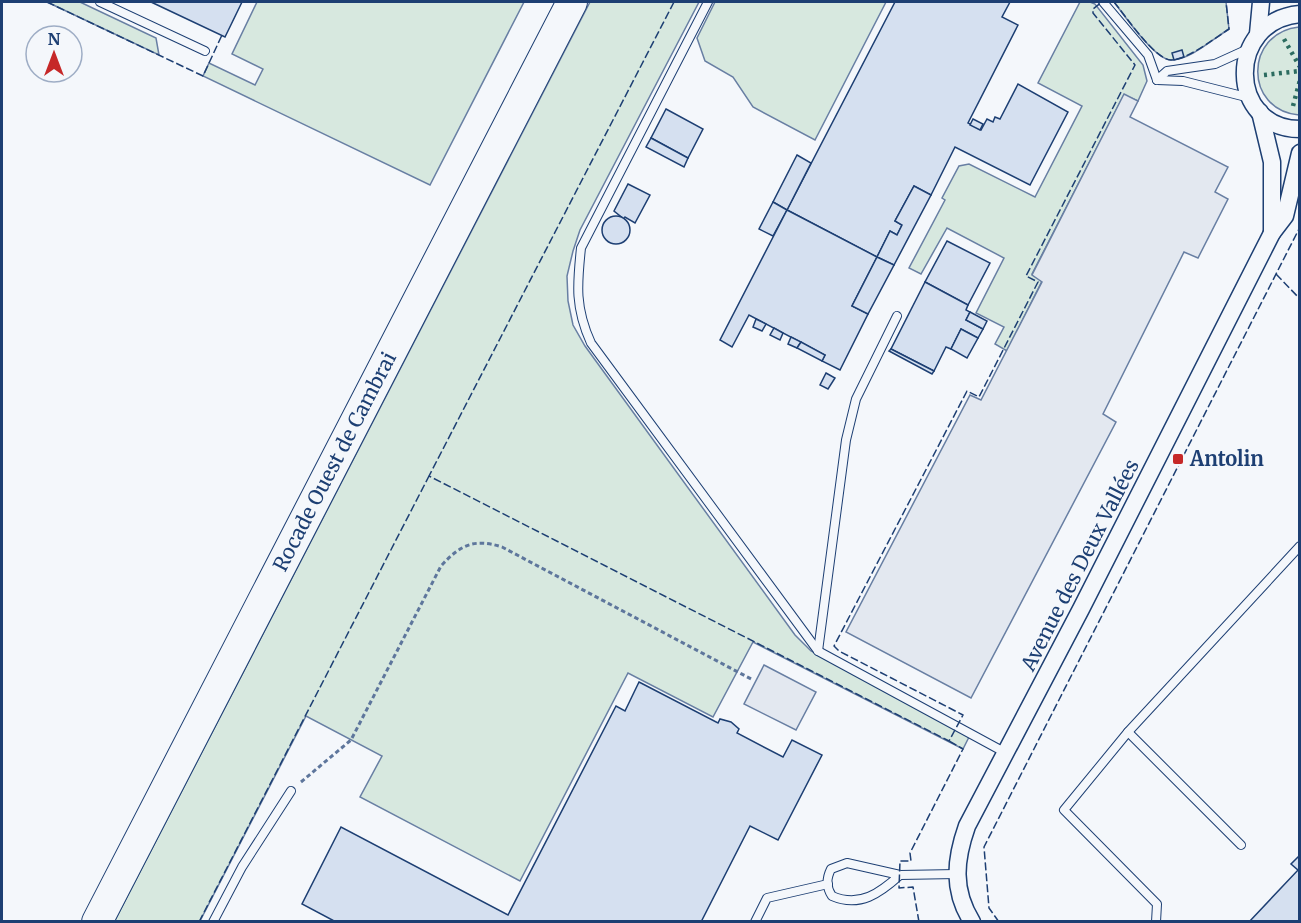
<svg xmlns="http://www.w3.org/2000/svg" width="1301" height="923" font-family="Merriweather,serif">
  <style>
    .green { fill: #d7e8df; stroke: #687fa3; stroke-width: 1.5 }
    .parking { fill: #e3e8f0; stroke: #687fa3; stroke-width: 1.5 }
    .building { fill: #d5e0f0; stroke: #1d3f73; stroke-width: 1.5 }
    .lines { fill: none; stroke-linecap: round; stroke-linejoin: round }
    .lane-casing { stroke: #1d3f73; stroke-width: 10 }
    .street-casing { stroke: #1d3f73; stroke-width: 19 }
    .highway-casing { stroke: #1d3f73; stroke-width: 32 }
    .path { stroke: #5e769c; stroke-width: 3; stroke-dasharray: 4.5 3; stroke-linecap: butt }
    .lane { stroke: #f4f7fb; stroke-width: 8 }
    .street { stroke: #f4f7fb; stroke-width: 16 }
    .highway { stroke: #f4f7fb; stroke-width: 30 }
    .hedge { stroke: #2c6c60; stroke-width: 4.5; stroke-dasharray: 3 4.5; stroke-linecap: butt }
    .fence { stroke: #1d3f73; stroke-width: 1.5; stroke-dasharray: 8 3; stroke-linecap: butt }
    .poi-dot { fill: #c62828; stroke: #f4f7fb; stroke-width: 2 }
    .labels { text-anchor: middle; stroke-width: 4.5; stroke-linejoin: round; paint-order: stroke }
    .poi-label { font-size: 20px; font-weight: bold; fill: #1d3f73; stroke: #f4f7fb; text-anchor: start }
    .street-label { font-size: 20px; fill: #1d3f73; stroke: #f4f7fb }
  </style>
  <rect width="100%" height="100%" fill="#f4f7fb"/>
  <g class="green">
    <polygon points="47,2 80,2 156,38 159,55"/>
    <polygon points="257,2 524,2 430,185 203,76 209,63 255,85 263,69 232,54"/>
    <polygon points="590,2 699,2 580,230 573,251 567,276 568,301 573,325 585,346 795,635 811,651 962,729 970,735 963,749 753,642 713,717 628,673 520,881 360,797 382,756 306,716 200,921 114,922"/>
    <polygon points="715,2 886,2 815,140 753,107 733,77 705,61 697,38"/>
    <polygon points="1080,2 1090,2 1095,4 1143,65 1147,81 1138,101 1124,95 1032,274 1042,281 1007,351 995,344 1004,327 976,313 1004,258 947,228 921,274 909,268 945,200 942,198 959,166 969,164 1035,197 1082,106 1038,83"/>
    <path d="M1114,2H1226L1229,29C1213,39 1190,60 1171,60C1155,60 1124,15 1114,2Z"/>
    <path d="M1299,27H1300L1299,115C1244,110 1244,33 1299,27Z"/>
  </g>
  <g class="parking">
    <polygon points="1124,94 1138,101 1130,117 1228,167 1215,192 1228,199 1198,258 1184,252 1103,414 1116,422 971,698 846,632 970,395 981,400 1042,282 1032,275"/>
    <polygon points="764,665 816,692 796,730 744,704"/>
  </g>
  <g class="building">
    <polygon points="151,2 242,2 225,37"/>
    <polygon points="895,2 1010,2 1002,17 1018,25 968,123 981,130 987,119 993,122 995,117 1000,119 1018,84 1068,112 1030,185 955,147 931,195 914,186 895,221 902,225 897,235 890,231 877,257 787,210"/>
    <polygon points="1182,50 1184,57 1174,60 1172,53"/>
    <polygon points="666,109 703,129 688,158 651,138"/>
    <polygon points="973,119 983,124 980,130 970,125"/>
    <polygon points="651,138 688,158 684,167 646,147"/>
    <polygon points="797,155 811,163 787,210 773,202"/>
    <polygon points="628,184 650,195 635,223 625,217 624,219 614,211"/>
    <polygon points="914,186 931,195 894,265 877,257 890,231 897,235 902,225 895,221"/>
    <polygon points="773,202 787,210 773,236 759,229"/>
    <polygon points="787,210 877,257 852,306 868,314 840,370 822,361 825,355 749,315 732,347 720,340"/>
    <circle cx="616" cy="230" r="14"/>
    <polygon points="947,241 990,263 968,305 925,282"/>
    <polygon points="877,257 894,265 868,314 852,306"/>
    <polygon points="925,282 968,305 966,310 970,312 966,320 983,329 978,338 961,329 951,349 946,347 934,371 891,349"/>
    <polygon points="970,312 987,321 983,329 966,320"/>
    <polygon points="756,319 766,324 762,331 753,327"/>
    <polygon points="774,328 783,333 780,340 770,335"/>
    <polygon points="961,329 978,338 967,358 951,349"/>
    <polygon points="791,337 801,342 797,348 788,344"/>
    <polygon points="801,342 825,355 822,361 797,348"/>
    <polygon points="891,349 934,371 932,374 889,351"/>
    <polygon points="826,373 835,378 828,389 820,385"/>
    <polygon points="639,682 718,723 720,719 731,722 739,729 737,733 783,757 792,740 822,755 778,840 750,826 701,922 336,922 302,904 341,827 508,915 616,706 625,711"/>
    <polygon points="1300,855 1300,869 1298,870 1291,864"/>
    <polygon points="1300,869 1300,922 1249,922 1298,870"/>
  </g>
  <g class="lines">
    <g class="lane-casing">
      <g id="lane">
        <polyline points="100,2 205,51"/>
        <path d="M708,2L581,248C577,285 575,308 591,343L818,651L1006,753"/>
        <polyline points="1103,2 1148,55 1157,80"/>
        <polyline points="1157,80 1167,71 1215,64 1248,49"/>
        <polyline points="1157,80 1183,81 1250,98"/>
        <polyline points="818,651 846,440 856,399 897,316"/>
        <polyline points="1128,732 1241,845"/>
        <path d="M900,875C880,893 860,908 832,896C826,887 826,879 831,869L847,863L900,875L957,874"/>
        <polyline points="213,922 242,867 291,791"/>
        <polyline points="755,922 767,898 828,884"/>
        <polyline points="1156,922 1157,904 1064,810 1128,732 1300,546"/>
      </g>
    </g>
    <g class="street-casing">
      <g id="street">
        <path d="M1300,14C1225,21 1228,129 1300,129"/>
        <polyline points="1258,34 1261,2"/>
        <polyline points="1260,112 1272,162 1272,233"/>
        <path d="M972,922C952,890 955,860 967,826L1081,609L1272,233L1285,216L1300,153"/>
      </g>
    </g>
    <g class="highway-casing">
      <g id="highway">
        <path id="s1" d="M97,922L572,2"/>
      </g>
    </g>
    <path class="path" d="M301,782L351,740L441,566C460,545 474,538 502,547L753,680"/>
    <use href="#lane" class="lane"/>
    <use href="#street" class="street"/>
    <use href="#highway" class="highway"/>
    <g class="hedge">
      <polyline points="1284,39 1300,67"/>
      <polyline points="1264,75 1300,71"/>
      <polyline points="1293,106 1300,80"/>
    </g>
    <g class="fence">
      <polyline points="47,2 203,76 222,35"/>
      <polyline points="674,2 429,476 949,741 963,715 839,651 834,646 967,391 979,397 1038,282 1026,276 1135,65 1093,13 1093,9 1102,2"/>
      <path d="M1114,2C1125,15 1155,60 1171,60C1187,60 1215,38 1229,29L1226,2"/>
      <polyline points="1276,274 1300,299"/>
      <polyline points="199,922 429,476"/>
      <polyline points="919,922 913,887 899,888 900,861 911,861 910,853 963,749 949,741"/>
      <polyline points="999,922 989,908 984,847 1300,227"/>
    </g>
  </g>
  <rect class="poi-dot" x="1172" y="453" width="12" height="12" rx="3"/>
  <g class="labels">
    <g class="poi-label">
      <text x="1190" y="466">Antolin</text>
    </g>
    <g class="street-label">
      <text dy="7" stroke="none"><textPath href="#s1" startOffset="518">Rocade Ouest de Cambrai</textPath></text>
      <text transform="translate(1080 565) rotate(-63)" y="7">Avenue des Deux Vallées</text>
    </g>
  </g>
  <rect width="1301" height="923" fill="none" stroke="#1d3f73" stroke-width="6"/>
  <g transform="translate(54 54)"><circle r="28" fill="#f4f7fb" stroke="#9eadc5" stroke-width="1.5"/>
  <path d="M0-4.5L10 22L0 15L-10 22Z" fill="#c62828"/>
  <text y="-9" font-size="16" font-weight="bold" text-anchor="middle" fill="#1d3f73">N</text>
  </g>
</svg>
